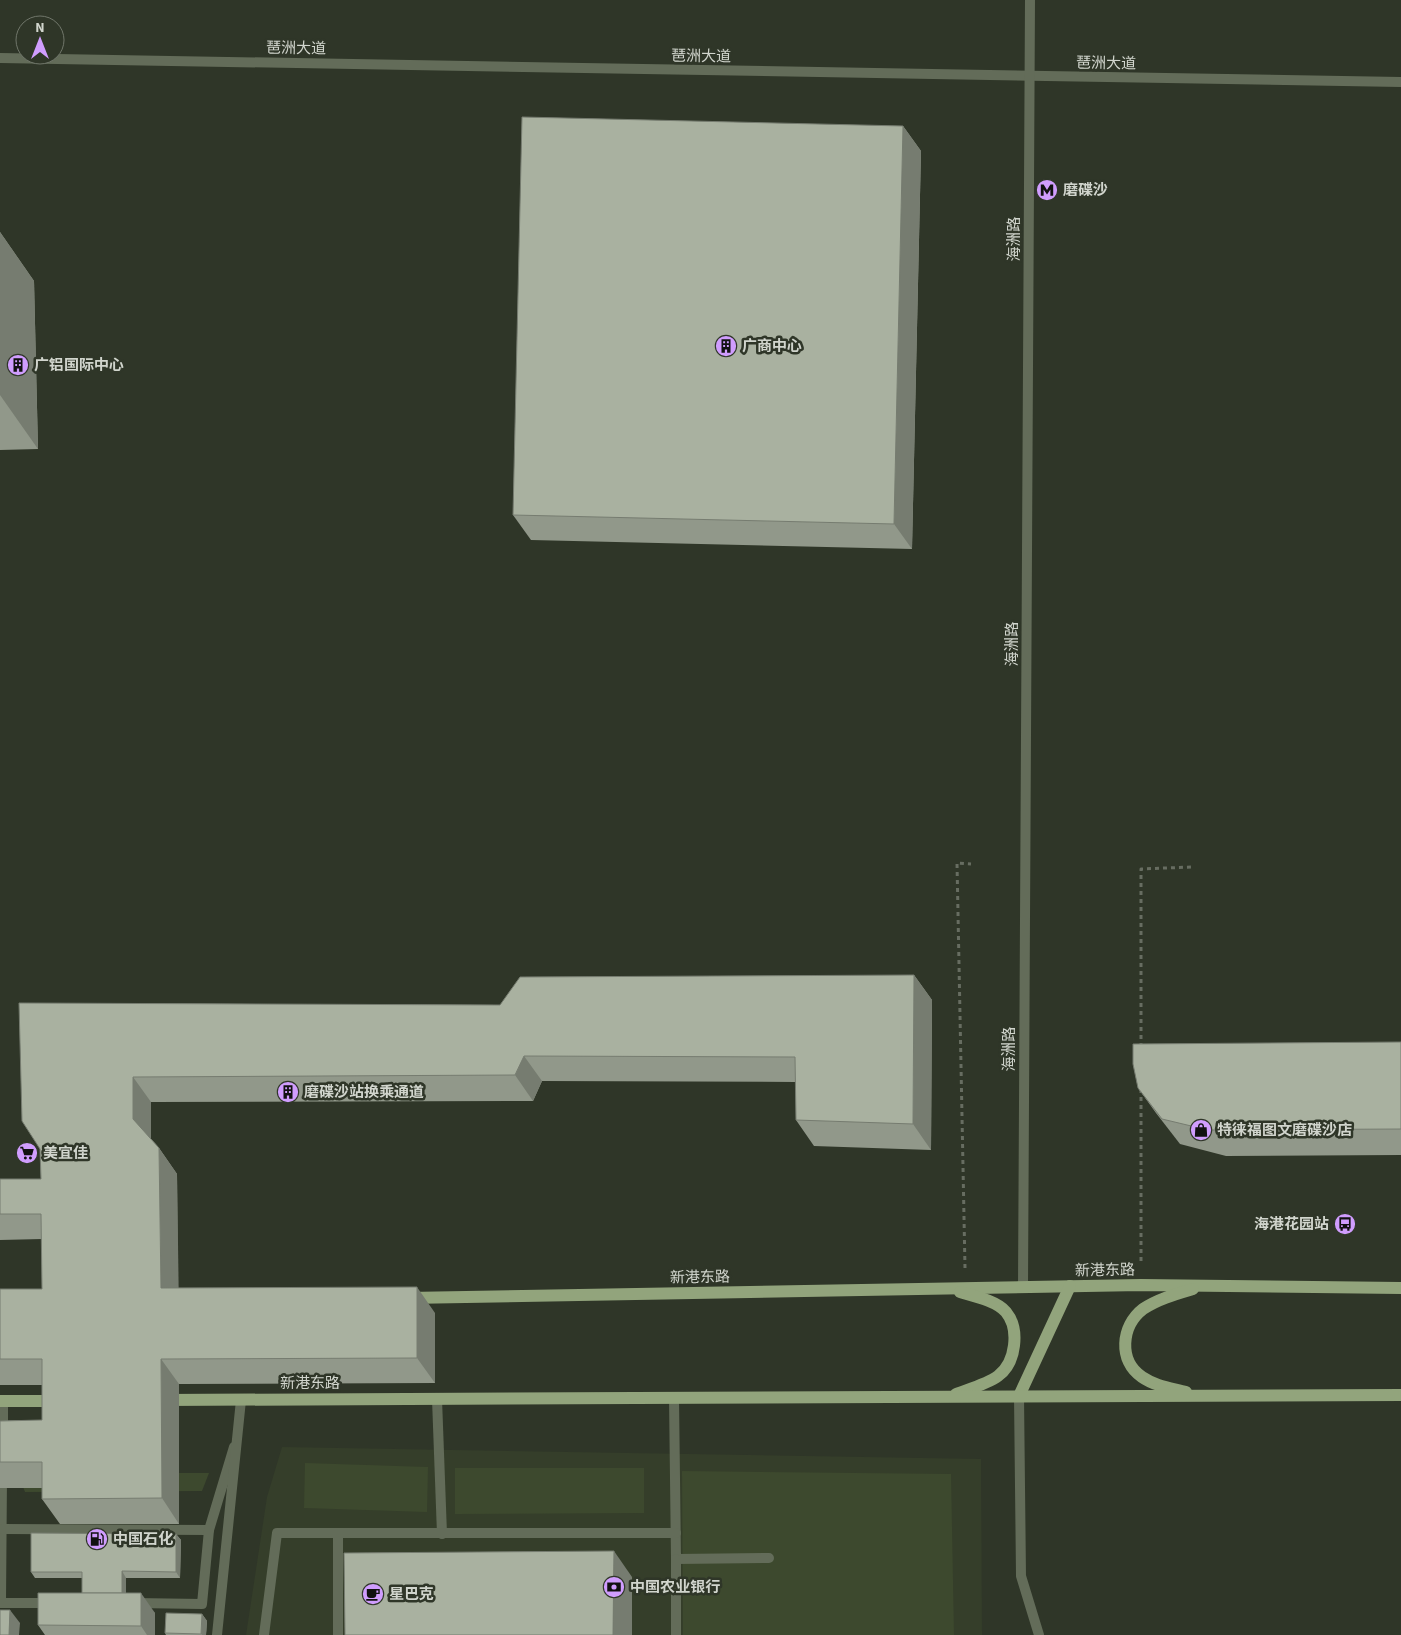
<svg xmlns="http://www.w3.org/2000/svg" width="1401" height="1635" font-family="'Source Sans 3','Noto Sans SC',sans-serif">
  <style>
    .built { fill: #353e2a }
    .green { fill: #3d492e }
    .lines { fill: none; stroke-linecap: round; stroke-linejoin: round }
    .path { stroke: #676d61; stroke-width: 3; stroke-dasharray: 4 4; stroke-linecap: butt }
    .service { stroke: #636c59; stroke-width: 10 }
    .minor { stroke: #636c59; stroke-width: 10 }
    .tertiary { stroke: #636c59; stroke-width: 10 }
    .primary { stroke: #92a47c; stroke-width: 12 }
    .wall { fill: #91988a }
    .shaded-wall { fill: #767c70 }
    .building { fill: #a9b1a0; stroke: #767c70 }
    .labels { text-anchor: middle; stroke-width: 5; stroke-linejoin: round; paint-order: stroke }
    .street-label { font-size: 15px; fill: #d1d5cd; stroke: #2f3628 }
    .poi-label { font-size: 15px; font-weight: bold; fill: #d1d5cd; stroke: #2f3628; text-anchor: start }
  </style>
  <rect width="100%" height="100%" fill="#2f3628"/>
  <polygon class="built" points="282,1447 981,1459 982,1635 246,1635 267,1497"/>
  <g class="green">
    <polygon points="305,1463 428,1467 427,1512 304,1508"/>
    <polygon points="455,1468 644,1468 644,1513 455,1514"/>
    <polygon points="682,1471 951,1474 954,1635 683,1635"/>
    <polygon points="18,1473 209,1473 202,1491 25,1492"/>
  </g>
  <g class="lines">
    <g class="path">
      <polyline points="1141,1047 1141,869 1191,867"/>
      <polyline points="1141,1089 1141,1265"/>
      <polyline points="965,1268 957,863 971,864"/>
    </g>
    <g class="service">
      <polyline points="674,1397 676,1559 769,1558"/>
      <polyline points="437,1399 442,1534"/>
      <polyline points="3,1401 3,1435"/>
      <polyline points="2,1477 1,1603 50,1603"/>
      <polyline points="2,1529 209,1530"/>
      <polyline points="338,1534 338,1635"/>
      <polyline points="676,1559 676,1635"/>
      <polyline points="135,1603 202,1604 209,1530 234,1447"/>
      <polyline points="264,1635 277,1533 676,1533"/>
    </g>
    <g class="minor">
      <polyline points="1019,1396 1021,1576 1039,1635"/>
      <polyline points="217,1635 241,1400"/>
    </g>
    <g class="tertiary">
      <polyline points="0,58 1401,82"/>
      <polyline points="1023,1287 1030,0"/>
    </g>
    <g class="primary">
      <polyline points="407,1298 1141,1285 1401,1288"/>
      <path d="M1186,1392C1171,1388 1155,1386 1142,1377C1118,1361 1121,1326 1143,1309C1158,1299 1176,1294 1193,1289"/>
      <path d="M956,1394C969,1389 987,1384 998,1376C1016,1363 1020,1329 1006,1312C997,1301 974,1296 960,1292"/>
      <polyline points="1019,1396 1070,1286"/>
      <polyline points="162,1400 1401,1395"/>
      <polyline points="0,1401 57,1401"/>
    </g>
  </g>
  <g class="wall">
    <polygon points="903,126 921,151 912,549 531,540 513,515"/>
    <polygon points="0,232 34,281 38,449 0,450"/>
    <polygon points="914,975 932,1000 931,1150 814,1146 796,1120 796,1082 542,1081 533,1101 151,1102 151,1139 159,1148 177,1174 178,1288 435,1313 435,1383 179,1384 179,1524 60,1524 42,1499 42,1488 0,1488 0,1421 42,1420 42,1385 0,1385 0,1289 42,1289 42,1239 0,1240 0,1179 41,1179 40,1149 19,1003 500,1005"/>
    <polygon points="1401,1042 1401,1155 1226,1156 1180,1144 1156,1113 1138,1088"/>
    <polygon points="176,1534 181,1540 180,1578 126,1578 126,1593 155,1613 155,1635 45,1635 38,1625 82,1593 82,1578 35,1578 31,1572"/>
    <polygon points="202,1614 207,1621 206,1635 166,1635 165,1633"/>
  </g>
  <g class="shaded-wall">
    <polygon points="903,126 921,151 912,549 894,524"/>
    <polygon points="0,232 34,281 38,449 0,395"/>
    <polygon points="914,975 932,1000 931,1150 913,1124"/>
    <polygon points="524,1056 542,1081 533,1101 515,1075"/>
    <polygon points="133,1077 151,1102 151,1144 133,1119"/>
    <polygon points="159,1148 177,1174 179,1313 161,1288"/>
    <polygon points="417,1287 435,1313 435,1383 417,1358"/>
    <polygon points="161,1359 179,1384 179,1524 162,1498"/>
    <polygon points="176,1534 181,1540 180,1578 176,1572"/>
    <polygon points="614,1551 632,1577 632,1635 613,1635"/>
    <polygon points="122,1571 126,1578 126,1613 122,1606"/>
    <polygon points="141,1593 155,1613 155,1635 147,1635 141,1626"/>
    <polygon points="10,1610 20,1623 19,1635 9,1635"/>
    <polygon points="202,1614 207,1621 206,1635 202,1635 201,1634"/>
  </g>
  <g class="building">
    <polygon points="522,117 903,126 894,524 513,515"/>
    <polygon points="914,975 913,1124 796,1120 795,1057 524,1056 515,1075 133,1077 133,1119 159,1148 161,1288 417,1287 417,1358 161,1359 162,1498 42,1499 42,1462 0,1462 0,1421 42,1420 42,1359 0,1359 0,1289 42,1289 41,1214 0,1214 0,1179 41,1179 40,1149 22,1121 19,1003 500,1005 520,977"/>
    <polygon points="1401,1042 1401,1129 1208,1130 1162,1119 1138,1088 1133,1064 1133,1044"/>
    <polygon points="31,1533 176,1534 176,1572 122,1571 122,1593 82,1593 82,1572 31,1572"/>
    <polygon points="614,1551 613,1635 345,1635 344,1553"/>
    <polygon points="38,1593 141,1593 141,1626 38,1625"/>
    <polygon points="0,1610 10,1610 9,1635 0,1635"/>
    <polygon points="166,1613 202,1614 201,1634 165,1633"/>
  </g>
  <defs>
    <g id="metro-disc" transform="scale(1.125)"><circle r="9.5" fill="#d09dfe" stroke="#2f3628"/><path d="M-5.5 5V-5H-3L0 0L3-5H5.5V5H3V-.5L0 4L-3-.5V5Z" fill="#111"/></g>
    <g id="building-disc" transform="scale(1.125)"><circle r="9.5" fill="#d09dfe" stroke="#2f3628"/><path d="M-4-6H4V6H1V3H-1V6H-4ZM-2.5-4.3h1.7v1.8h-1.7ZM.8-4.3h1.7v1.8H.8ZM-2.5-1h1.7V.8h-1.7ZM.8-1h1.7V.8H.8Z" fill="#111"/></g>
    <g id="shop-disc" transform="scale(1.125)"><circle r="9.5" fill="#d09dfe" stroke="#2f3628"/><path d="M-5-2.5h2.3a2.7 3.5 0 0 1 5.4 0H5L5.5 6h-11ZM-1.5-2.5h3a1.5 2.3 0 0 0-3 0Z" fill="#111"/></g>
    <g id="supermarket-disc" transform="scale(1.125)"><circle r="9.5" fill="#d09dfe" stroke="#2f3628"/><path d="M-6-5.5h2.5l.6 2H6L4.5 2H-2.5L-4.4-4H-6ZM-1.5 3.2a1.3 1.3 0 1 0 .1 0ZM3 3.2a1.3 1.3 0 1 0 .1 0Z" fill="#111"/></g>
    <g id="bus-disc" transform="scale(1.125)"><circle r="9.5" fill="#d09dfe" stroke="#2f3628"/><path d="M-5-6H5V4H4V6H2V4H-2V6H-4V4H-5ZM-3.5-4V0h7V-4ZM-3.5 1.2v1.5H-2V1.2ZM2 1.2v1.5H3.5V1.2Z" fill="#111"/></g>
    <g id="fuel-disc" transform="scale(1.125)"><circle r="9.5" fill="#d09dfe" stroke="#2f3628"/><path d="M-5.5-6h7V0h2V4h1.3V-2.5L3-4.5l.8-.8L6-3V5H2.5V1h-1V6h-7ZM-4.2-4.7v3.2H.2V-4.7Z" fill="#111"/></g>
    <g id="bank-disc" transform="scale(1.125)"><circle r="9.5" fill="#d09dfe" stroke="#2f3628"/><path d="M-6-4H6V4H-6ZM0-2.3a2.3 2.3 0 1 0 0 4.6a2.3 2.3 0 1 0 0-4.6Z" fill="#111"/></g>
    <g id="cafe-disc" transform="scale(1.125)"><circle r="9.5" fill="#d09dfe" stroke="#2f3628"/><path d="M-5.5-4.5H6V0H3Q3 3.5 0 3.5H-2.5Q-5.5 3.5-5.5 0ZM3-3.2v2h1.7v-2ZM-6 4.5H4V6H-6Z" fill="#111"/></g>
  </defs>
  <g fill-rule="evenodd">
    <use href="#metro-disc" x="1047" y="190"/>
    <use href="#building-disc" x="726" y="346"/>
    <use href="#building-disc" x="18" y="365"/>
    <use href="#building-disc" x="288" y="1092"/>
    <use href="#shop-disc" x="1201" y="1130"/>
    <use href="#supermarket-disc" x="27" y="1153"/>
    <use href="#bus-disc" x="1345" y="1224"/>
    <use href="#fuel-disc" x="97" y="1539"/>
    <use href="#bank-disc" x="614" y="1587"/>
    <use href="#cafe-disc" x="373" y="1594"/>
  </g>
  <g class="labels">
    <g class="street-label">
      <text transform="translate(296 48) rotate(1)" y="5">琶洲大道</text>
      <text transform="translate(701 56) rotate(1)" y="5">琶洲大道</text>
      <text transform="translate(1106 63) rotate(1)" y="5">琶洲大道</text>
      <text transform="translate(1014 239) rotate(-90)" y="5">海洲路</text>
      <text transform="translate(1012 644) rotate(-90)" y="5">海洲路</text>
      <text transform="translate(1009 1049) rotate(-90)" y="5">海洲路</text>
      <text transform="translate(1105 1270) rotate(-1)" y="5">新港东路</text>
      <text transform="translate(700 1277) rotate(-1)" y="5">新港东路</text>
      <text x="310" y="1388">新港东路</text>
    </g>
    <g class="poi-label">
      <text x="1063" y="195">磨碟沙</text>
      <text x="742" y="351">广商中心</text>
      <text x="34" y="370">广铝国际中心</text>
      <text x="304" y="1097">磨碟沙站换乘通道</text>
      <text x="1217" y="1135">特徕福图文磨碟沙店</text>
      <text x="43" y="1158">美宜佳</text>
      <text x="1329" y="1229" text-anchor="end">海港花园站</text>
      <text x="113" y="1544">中国石化</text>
      <text x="630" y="1592">中国农业银行</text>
      <text x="389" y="1599">星巴克</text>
    </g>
  </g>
  <g transform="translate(40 40)"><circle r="24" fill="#2f3628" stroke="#70766a"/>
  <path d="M0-4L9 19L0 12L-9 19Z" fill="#d09dfe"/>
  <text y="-8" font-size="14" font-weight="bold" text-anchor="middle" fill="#d1d5cd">N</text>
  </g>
</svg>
